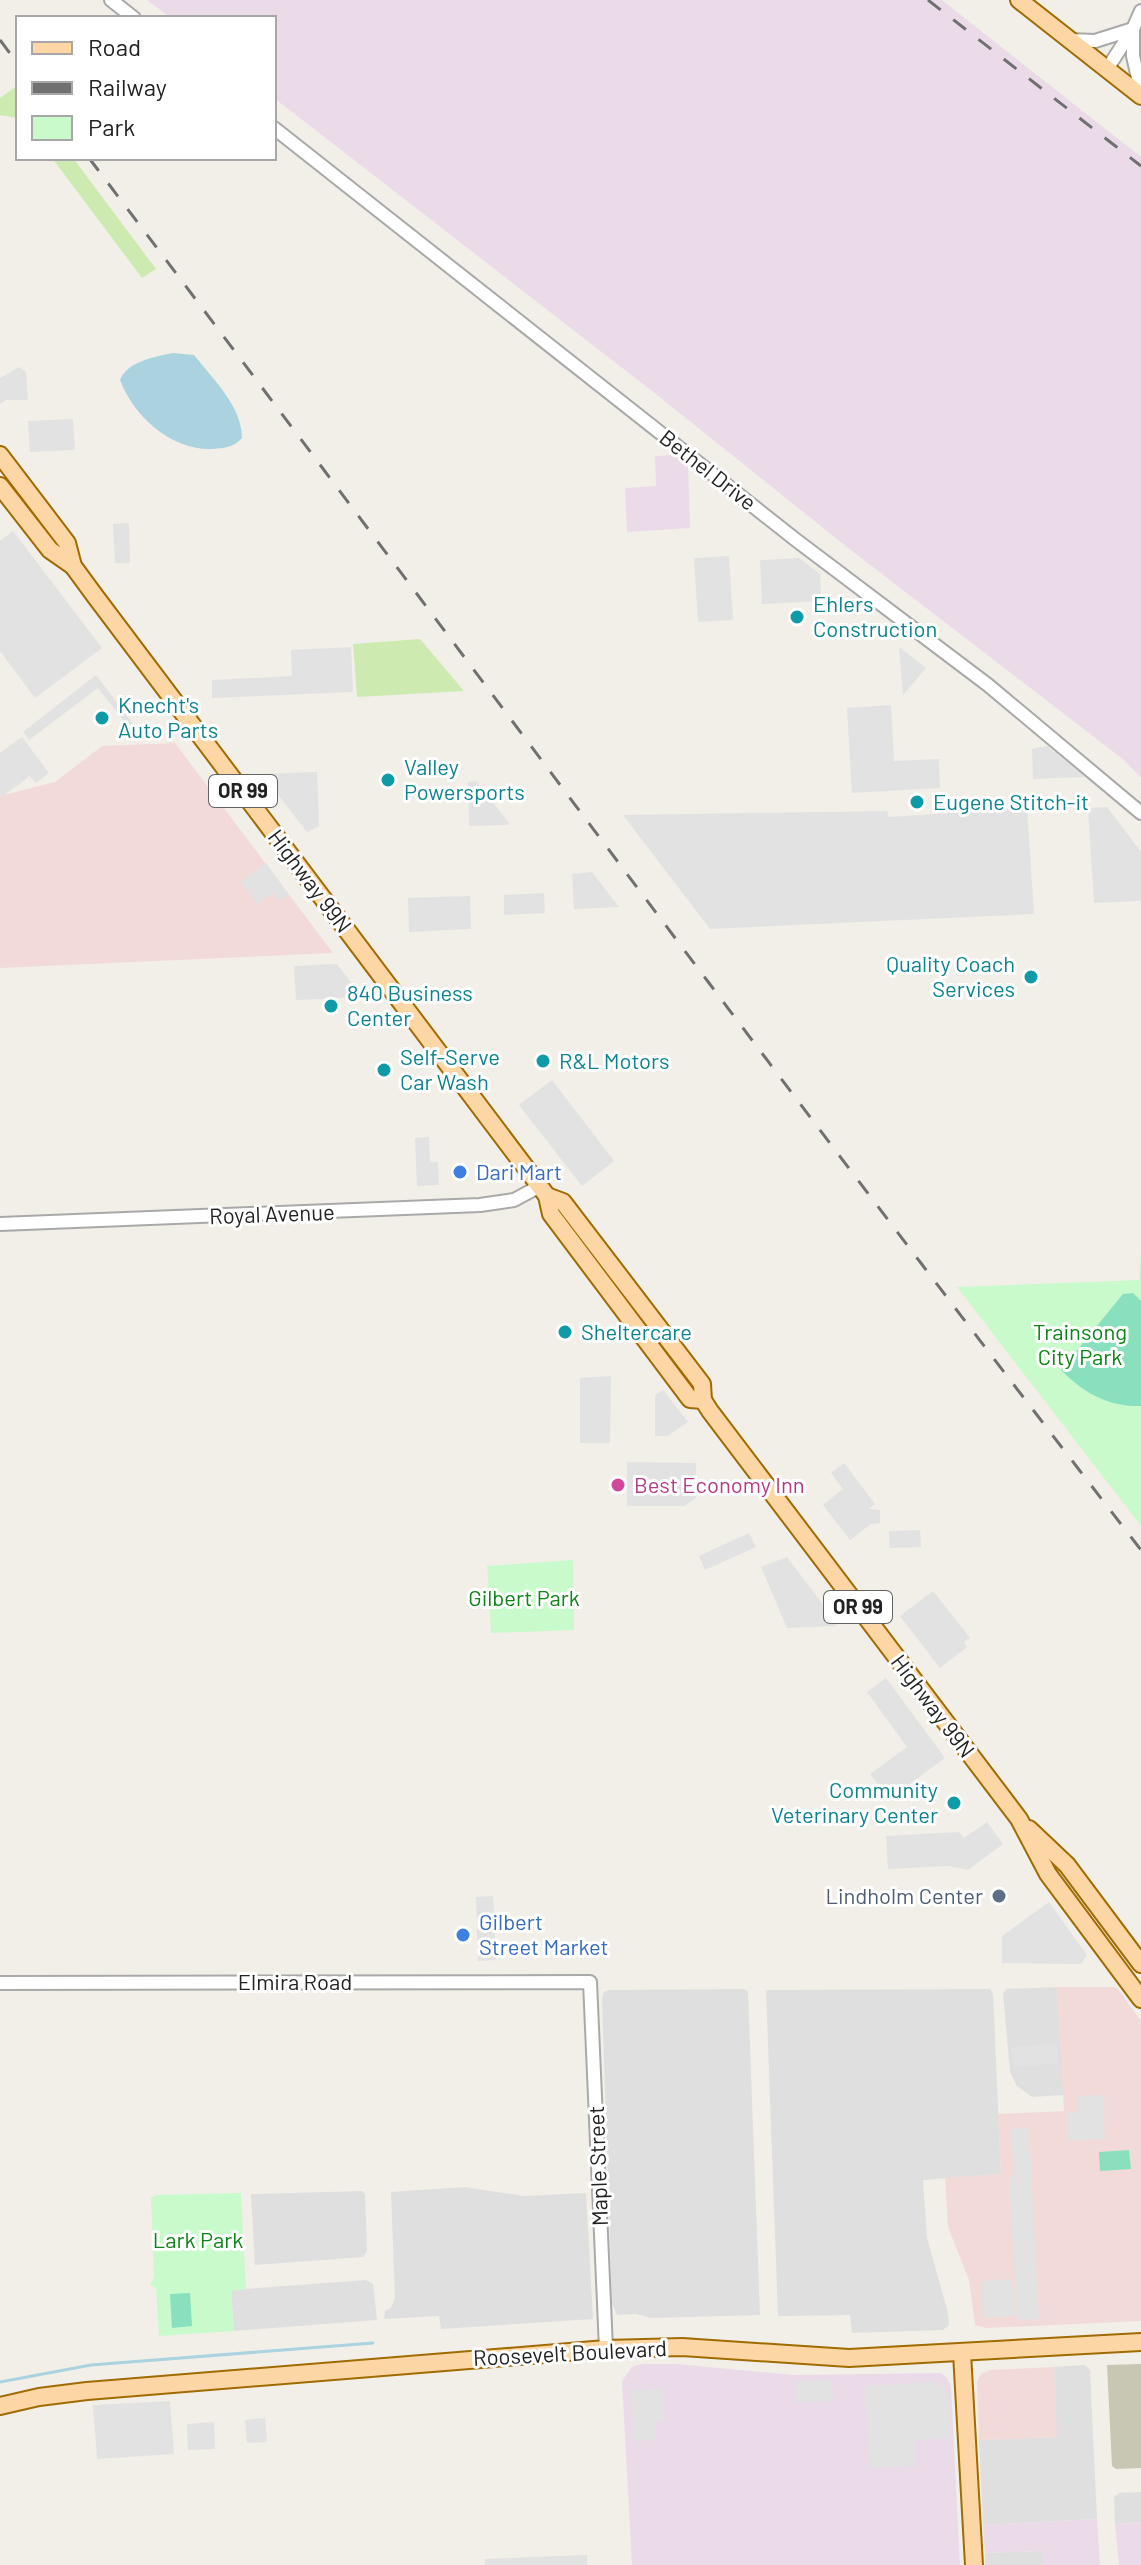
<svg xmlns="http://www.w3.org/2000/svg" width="1141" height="2565" font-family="Barlow,sans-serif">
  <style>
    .residential { fill: #e0dfdf }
    .commercial { fill: #f2dad9 }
    .industrial { fill: #ebdbe8 }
    .construction { fill: #c7c7b4 }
    .grass { fill: #cdebb0 }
    .park { fill: #c8facc }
    .pitch { fill: #88e0be }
    .parking { fill: #e2e2e2 }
    .water { fill: #aad3df }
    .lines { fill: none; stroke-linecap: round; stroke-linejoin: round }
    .stream { stroke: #aad3df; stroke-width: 3 }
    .minor-casing { stroke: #a9a9a9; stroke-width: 16 }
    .major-casing { stroke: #a06b00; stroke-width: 20 }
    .minor { stroke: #fff; stroke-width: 12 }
    .major { stroke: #fcd6a4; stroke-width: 16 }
    .rail { stroke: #707070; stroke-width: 3; stroke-dasharray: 16 16; stroke-linecap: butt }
    .culture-dot { fill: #0f9aa8; stroke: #fff; stroke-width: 3 }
    .shop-dot { fill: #3f7fe0; stroke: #fff; stroke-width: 3 }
    .hotel-dot { fill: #d1479c; stroke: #fff; stroke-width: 3 }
    .service-dot { fill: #5c6f8a; stroke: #fff; stroke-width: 3 }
    .labels { text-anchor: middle; stroke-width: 6; stroke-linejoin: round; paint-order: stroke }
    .shield { fill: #fff; stroke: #646464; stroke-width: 2 }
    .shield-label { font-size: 20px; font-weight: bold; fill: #222 }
    .street-label { font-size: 22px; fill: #222; stroke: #fff }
    .culture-label { font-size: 22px; fill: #0d838f; stroke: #fff; text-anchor: start }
    .shop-label { font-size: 22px; fill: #366cbe; stroke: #fff; text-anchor: start }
    .park-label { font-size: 22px; fill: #0c8416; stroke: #fff }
    .hotel-label { font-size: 22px; fill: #b23c85; stroke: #fff; text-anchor: start }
    .service-label { font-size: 22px; fill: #4e5e75; stroke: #fff; text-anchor: end }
  </style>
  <rect width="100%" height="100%" fill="#f2efe9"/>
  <g class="residential">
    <polygon points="1057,1987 1064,2095 1032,2097 1016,2085 1010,2071 1003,1993 1007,1989"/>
    <polygon points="744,1989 748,1992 760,2315 651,2318 636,2314 617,2315 612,2303 602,1999 604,1992 609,1990"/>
    <polygon points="990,1989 993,1994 1001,2174 923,2180 927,2238 948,2313 949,2325 943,2330 852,2333 850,2315 778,2316 766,1990"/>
    <polygon points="464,2187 524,2196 586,2193 593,2319 441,2329 439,2316 384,2319 385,2311 391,2308 395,2298 391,2192"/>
    <polygon points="362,2191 365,2194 367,2251 363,2257 255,2265 251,2194"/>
    <polygon points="366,2280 373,2284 377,2320 234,2331 231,2290"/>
    <polygon points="1085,2365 1090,2370 1097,2519 983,2525 979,2440 1056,2437 1054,2367"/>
    <polygon points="1141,2492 1141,2522 1115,2524 1114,2497 1119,2493"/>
    <polygon points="1043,2551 1044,2565 985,2565 985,2553"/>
  </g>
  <g class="commercial">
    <polygon points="175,743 333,953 0,968 0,796 55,782 102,746"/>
    <polygon points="1057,1987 1114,1987 1118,1989 1141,2021 1141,2321 986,2328 975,2325 969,2280 948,2227 945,2178 1001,2174 998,2114 1064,2111"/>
    <polygon points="1054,2367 1057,2437 979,2440 977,2382 981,2374 990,2370"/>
  </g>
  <g class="industrial">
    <polygon points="147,0 942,0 957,12 1141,157 1141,778 1124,760 852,551 652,391 274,98 274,18 171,18"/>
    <polygon points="676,455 688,464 690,528 627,532 625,488 656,486 655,456"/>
    <polygon points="641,2364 676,2364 794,2375 941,2373 947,2378 951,2386 960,2565 632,2565 622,2381 632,2367"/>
    <polygon points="1097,2519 1100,2565 1044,2565 1042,2551 985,2553 983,2525"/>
    <polygon points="1141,2522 1141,2565 1119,2565 1115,2524"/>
  </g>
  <polygon class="construction" points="1141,2364 1141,2468 1116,2469 1112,2466 1107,2365"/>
  <g class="grass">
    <polygon points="18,85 18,118 0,115 0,98"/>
    <polygon points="52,158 73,158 156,269 142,278"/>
    <polygon points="420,639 464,691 357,697 353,644"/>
  </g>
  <g class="park">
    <polygon points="1141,1251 1141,1526 957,1287 1139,1280"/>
    <polygon points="573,1560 574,1630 491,1633 487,1566"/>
    <polygon points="241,2193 246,2289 231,2291 234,2331 159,2336 156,2288 150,2285 154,2277 151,2198 156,2195"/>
  </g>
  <g class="pitch">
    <path d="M1133,1293L1141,1301V1406C1108,1407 1084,1393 1061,1370L1123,1294Z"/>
    <polygon points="1129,2150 1131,2169 1100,2171 1099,2152"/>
    <polygon points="190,2293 192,2326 172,2328 170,2294"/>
  </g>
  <g class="parking">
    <polygon points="19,367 26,372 28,400 6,400 0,404 0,378"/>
    <polygon points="73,419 75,450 30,452 28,421"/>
    <polygon points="129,523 130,563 115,563 113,524"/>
    <polygon points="13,531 102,648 35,698 0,651 0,541"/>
    <polygon points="729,556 733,620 698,622 694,558"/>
    <polygon points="799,558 820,574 821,601 762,604 760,560"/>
    <polygon points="351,647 353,692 212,698 212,680 292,676 291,650"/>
    <polygon points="899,647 926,668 903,695"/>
    <polygon points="96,675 134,725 130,729 98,688 29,740 23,732"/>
    <polygon points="891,705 894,761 939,759 940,788 852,793 847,708"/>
    <polygon points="22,737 49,773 36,783 30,776 0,798 0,753"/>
    <polygon points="1047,746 1085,777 1033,779 1032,749"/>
    <polygon points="317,772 319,826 307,832 262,774"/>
    <polygon points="476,781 509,823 506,825 469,826 468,782"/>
    <polygon points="1107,807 1141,852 1141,901 1094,903 1088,808"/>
    <polygon points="1027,808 1034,914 710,929 623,815 887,811 889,817"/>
    <polygon points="266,863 289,895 280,901 273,893 257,904 241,882"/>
    <polygon points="592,872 619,907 574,909 572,874"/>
    <polygon points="544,893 545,913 504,915 504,895"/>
    <polygon points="470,896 471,929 409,932 408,898"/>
    <polygon points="337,964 362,997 296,1000 294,966"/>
    <polygon points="552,1080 614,1161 582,1186 519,1105"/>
    <polygon points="429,1137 430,1162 438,1162 439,1185 417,1186 415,1138"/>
    <polygon points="611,1376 610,1443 580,1443 580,1378"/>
    <polygon points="663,1390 688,1422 667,1436 655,1436 655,1395"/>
    <polygon points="627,1462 696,1463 696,1498 684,1506 627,1506"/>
    <polygon points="844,1463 875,1504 869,1509 880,1510 880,1523 871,1524 850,1540 823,1505 843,1489 831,1473"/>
    <polygon points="920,1530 921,1547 890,1548 889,1531"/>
    <polygon points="749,1533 756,1547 705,1570 699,1556"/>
    <polygon points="787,1557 837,1623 836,1626 787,1628 761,1567"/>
    <polygon points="933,1591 970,1638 964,1642 967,1647 940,1668 900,1616"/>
    <polygon points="886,1678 945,1758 889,1799 870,1774 907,1747 867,1692"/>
    <polygon points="987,1822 1003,1844 968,1870 949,1866 888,1869 886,1836 959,1832 964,1838"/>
    <polygon points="493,1896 496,1960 478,1961 476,1897"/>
    <polygon points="1049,1902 1087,1955 1081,1964 1002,1963 1002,1936"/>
    <polygon points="1057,2044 1058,2064 1013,2066 1011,2047"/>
    <polygon points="1103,2095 1105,2139 1068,2141 1067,2112 1078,2111 1078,2096"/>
    <polygon points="1029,2128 1039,2319 1017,2320 1009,2177 1014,2176 1011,2129"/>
    <polygon points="1012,2279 1015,2316 983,2318 981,2281"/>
    <polygon points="832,2380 833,2401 796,2402 795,2381"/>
    <polygon points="936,2382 948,2393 950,2438 915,2440 916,2466 870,2468 865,2386"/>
    <polygon points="663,2389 664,2421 655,2422 656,2440 634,2441 632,2390"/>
    <polygon points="170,2401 174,2454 97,2459 93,2405"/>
    <polygon points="265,2418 267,2442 247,2443 245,2420"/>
    <polygon points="214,2422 215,2449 188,2450 187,2424"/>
    <polygon points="587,2555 587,2565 485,2565 485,2559"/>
  </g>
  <path class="water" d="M173,353L194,355C212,378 242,406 242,438C234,447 225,448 213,449C172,451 134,417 120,380C128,361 154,357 173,353Z"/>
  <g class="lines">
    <polyline class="stream" points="0,2382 91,2365 373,2343"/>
    <g class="minor-casing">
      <g id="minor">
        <polyline points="111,0 134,18"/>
        <polyline points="1070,40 1095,41 1133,29 1133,56 1141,91"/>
        <polyline points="1107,69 1133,29 1141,11"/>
        <polyline points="274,128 796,540 988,685 1141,813"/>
        <polyline points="0,1224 480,1205 514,1200 540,1186"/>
        <polyline points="0,1983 590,1982 606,2349"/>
      </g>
    </g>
    <g class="major-casing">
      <g id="major">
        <polyline points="1019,0 1141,96"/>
        <polyline points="0,455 67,543 73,566 95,596 547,1196 551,1214 690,1399 703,1400"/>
        <polyline points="0,486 50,550 73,566"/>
        <polyline points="547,1196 563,1202 702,1384 703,1400 710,1411 1019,1819 1048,1874 1141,1999"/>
        <polyline points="1029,1829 1067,1865 1141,1964"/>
        <polyline points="962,2353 974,2565"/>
        <polyline points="0,2406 39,2397 87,2391 606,2349 682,2347 849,2358 1141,2342"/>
      </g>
    </g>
    <use href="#minor" class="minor"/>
    <use href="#major" class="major"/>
    <g class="rail">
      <polyline points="928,0 1141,166"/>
      <polyline points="0,40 18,64"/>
      <path d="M89,158C440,622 785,1090 1141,1550"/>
    </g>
  </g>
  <g class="culture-dot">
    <circle cx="797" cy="617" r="8"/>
    <circle cx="102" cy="718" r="8"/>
    <circle cx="388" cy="780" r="8"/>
    <circle cx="917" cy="802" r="8"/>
    <circle cx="1031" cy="977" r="8"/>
    <circle cx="331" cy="1006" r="8"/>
    <circle cx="543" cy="1061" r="8"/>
    <circle cx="384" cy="1070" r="8"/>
    <circle cx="565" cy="1332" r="8"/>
    <circle cx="954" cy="1803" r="8"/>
  </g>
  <g class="shop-dot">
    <circle cx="460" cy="1172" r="8"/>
    <circle cx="463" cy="1935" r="8"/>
  </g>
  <circle class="hotel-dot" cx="618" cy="1485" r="8"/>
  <circle class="service-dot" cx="999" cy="1896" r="8"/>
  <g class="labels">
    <g class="shield">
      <rect x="209" y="775" width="68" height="32" rx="6"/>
      <rect x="824" y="1591" width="68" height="32" rx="6"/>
    </g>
    <g class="shield-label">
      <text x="243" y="798">OR 99</text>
      <text x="858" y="1614">OR 99</text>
    </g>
    <g class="street-label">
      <text transform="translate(708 470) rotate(38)" y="8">Bethel Drive</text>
      <text transform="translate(310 881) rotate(53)" y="8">Highway 99N</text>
      <text transform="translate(272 1214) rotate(-2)" y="8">Royal Avenue</text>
      <text transform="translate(933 1706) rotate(53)" y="8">Highway 99N</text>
      <text x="295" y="1990">Elmira Road</text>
      <text transform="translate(598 2166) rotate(-92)" y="8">Maple Street</text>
      <text transform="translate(570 2353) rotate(-3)" y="8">Roosevelt Boulevard</text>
    </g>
    <g class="culture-label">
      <text x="813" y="612">Ehlers<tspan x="813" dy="25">Construction</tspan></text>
      <text x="118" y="713">Knecht's<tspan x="118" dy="25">Auto Parts</tspan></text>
      <text x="404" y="775">Valley<tspan x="404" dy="25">Powersports</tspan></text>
      <text x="933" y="810">Eugene Stitch-it</text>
      <text x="1015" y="972" text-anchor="end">Quality Coach<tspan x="1015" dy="25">Services</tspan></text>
      <text x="347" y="1001">840 Business<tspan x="347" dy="25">Center</tspan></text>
      <text x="400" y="1065">Self-Serve<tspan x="400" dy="25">Car Wash</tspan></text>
      <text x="559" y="1069">R&amp;L Motors</text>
      <text x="581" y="1340">Sheltercare</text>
      <text x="938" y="1798" text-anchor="end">Community<tspan x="938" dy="25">Veterinary Center</tspan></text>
    </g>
    <g class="shop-label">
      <text x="476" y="1180">Dari Mart</text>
      <text x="479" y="1930">Gilbert<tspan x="479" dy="25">Street Market</tspan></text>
    </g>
    <g class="park-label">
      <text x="1080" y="1340">Trainsong<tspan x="1080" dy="25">City Park</tspan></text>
      <text x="524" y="1606">Gilbert Park</text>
      <text x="198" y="2248">Lark Park</text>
    </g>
    <g class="hotel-label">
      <text x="634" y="1493">Best Economy Inn</text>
    </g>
    <g class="service-label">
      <text x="983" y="1904">Lindholm Center</text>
    </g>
  </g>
  <rect x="16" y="16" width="260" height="144" fill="#ffffff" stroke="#a7a7a7" stroke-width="2"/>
  <rect x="32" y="42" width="40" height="12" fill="#fcd6a4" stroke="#a7a7a7" stroke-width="2"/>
  <text x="88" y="56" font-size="24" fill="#222222">Road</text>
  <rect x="32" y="82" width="40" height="12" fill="#707070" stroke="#a7a7a7" stroke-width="2"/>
  <text x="88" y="96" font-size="24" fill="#222222">Railway</text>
  <rect x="32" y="116" width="40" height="24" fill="#c8facc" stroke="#a7a7a7" stroke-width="2"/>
  <text x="88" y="136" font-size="24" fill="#222222">Park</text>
</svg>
